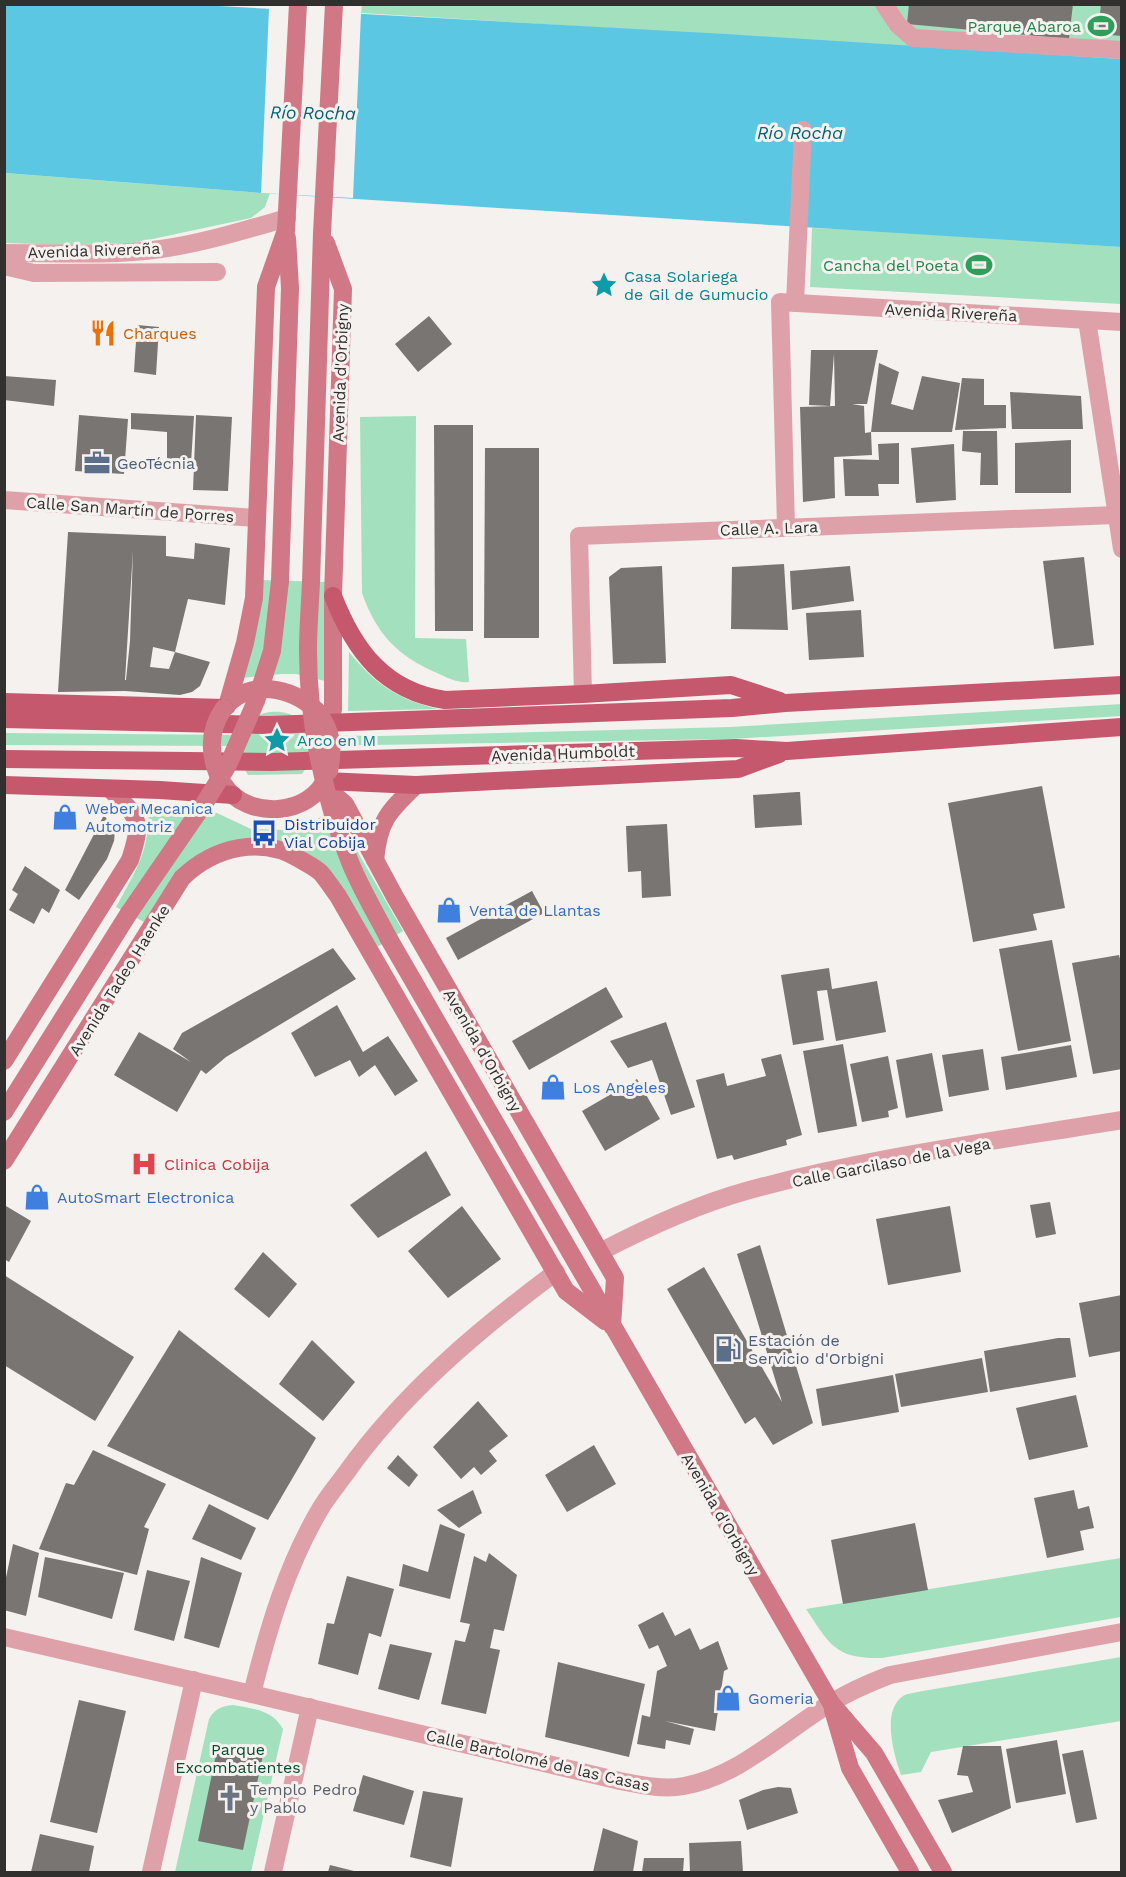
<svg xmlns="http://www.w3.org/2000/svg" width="1126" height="1877" font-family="'Work Sans',sans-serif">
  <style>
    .green { fill: #a3e1be }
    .water { fill: #5cc7e3 }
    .pier { fill: #f4f1ee }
    .building { fill: #797573; fill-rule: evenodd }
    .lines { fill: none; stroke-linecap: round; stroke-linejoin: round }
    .lane { stroke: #dfa1a9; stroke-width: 18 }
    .street { stroke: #dfa1a9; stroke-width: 18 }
    .secondary { stroke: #d17886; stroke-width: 18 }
    .primary { stroke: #c5586d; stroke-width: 18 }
    .secondary-bridge { stroke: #d17886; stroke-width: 18 }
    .labels { text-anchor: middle; stroke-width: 6; stroke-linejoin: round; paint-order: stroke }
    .leisure-label { font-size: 16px; fill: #27864d; stroke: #f4f1ee; text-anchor: end }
    .street-label { font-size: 16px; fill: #31302f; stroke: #f4f1ee }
    .culture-label { font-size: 16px; fill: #0d838f; stroke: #f4f1ee; text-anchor: start }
    .food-label { font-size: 16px; fill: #c56008; stroke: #f4f1ee; text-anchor: start }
    .service-label { font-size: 16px; fill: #4e5e75; stroke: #f4f1ee; text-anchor: start }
    .shop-label { font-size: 16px; fill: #366cbe; stroke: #f4f1ee; text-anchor: start }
    .transit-label { font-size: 16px; fill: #164399; stroke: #f4f1ee; text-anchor: start }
    .health-label { font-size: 16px; fill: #be3a42; stroke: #f4f1ee; text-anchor: start }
    .park-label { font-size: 16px; fill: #064d30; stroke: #f4f1ee }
    .worship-label { font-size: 16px; fill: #5b616d; stroke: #f4f1ee; text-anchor: start }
    .water-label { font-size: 18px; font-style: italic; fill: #056276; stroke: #f4f1ee }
  </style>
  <rect width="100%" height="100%" fill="#f4f1ee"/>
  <g class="green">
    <polygon points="362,4 1121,5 1121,59 361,13"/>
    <polygon points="4,173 261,193 270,193 265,207 251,218 134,243 67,245 5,243"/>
    <polygon points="812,228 908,232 1121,247 1121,304 810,287"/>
    <path d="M416,416L415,638L466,639L469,682C457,683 448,678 437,673C397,656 376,633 362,593L360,417Z"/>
    <polygon points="262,580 326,582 325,681 296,674 281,674 242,678"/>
    <path d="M349,652C375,684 397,699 438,709L348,711Z"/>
    <path d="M1122,704L1121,716L731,739L312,746L309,764L302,774L248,775L241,764L238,746L5,745V733L240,735C244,730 248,723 252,719C264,710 286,709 298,719C302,723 306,730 309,735L380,736L730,727Z"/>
    <path d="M148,806L217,813L251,829L284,830L312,822L337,808L356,849L403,931L377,947L323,865L219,846L144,922L116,907C136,870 151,849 148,806Z"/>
    <path d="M1121,1558V1617L882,1658C835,1659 830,1645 806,1609Z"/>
    <path d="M1121,1657V1721L931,1752L921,1772L901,1775C894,1755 881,1711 903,1696C906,1694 913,1693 917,1692Z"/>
    <path d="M233,1705C253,1709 272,1709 283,1729L251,1872H175L209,1719C215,1709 221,1706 233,1705Z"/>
  </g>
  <polygon class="water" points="4,5 200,5 726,34 1121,59 1121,247 261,193 5,173"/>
  <polygon class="pier" points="269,8 361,13 353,198 261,193"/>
  <g class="building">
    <polygon points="909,4 1073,4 1069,39 907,24"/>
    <polygon points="1101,4 1122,4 1122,36 1098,34"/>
    <polygon points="429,316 452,344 418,372 395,344"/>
    <polygon points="137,325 159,327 156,375 134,372"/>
    <polygon points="811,350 878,350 867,404 852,404 864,406 865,433 871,432 872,455 834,457 835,498 803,502 800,407 835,406 834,354 830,406 809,405"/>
    <polygon points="879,363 899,372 891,404 913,410 922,376 960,383 952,432 871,432"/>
    <polygon points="4,376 56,380 54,406 4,400"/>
    <polygon points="962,378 984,379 984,405 1006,405 1006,428 955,430"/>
    <polygon points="1010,392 1081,396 1083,429 1012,429"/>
    <polygon points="131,413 194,416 191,463 167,461 167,432 131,429"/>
    <polygon points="79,415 128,419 124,474 75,471"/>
    <polygon points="196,415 232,417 228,491 193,490"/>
    <polygon points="434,425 473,425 473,631 435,631"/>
    <polygon points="963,431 997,431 998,485 980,485 981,453 962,451"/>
    <polygon points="1071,440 1071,493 1015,493 1015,443"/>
    <polygon points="899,443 899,484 878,484 879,496 845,496 843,459 879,460 878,444"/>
    <polygon points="954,444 956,500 916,503 911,448"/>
    <polygon points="485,448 539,448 539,638 484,638"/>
    <path d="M68,532L166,536V556L194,559L195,543L230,548L225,605L188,599L175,652L210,662L200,686L192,692L180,695L125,691L58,692ZM133,550L130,641L126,680H125ZM153,647L175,652L169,669L150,667Z"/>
    <polygon points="1084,557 1094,645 1054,649 1043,561"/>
    <polygon points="784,564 788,630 731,629 732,567"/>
    <polygon points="662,566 666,663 613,664 609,577 621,568"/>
    <polygon points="850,566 854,601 792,610 790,571"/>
    <polygon points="861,610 864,657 809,660 806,613"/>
    <polygon points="1042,786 1065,908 1033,914 1037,930 973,942 948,803"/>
    <polygon points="797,792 800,792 802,825 755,828 753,795"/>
    <polygon points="104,815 115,831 114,841 107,859 79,900 65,890"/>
    <polygon points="667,824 671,896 642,898 641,871 628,872 626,826"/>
    <polygon points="25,866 60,890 49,913 42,908 34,924 9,910 18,894 12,890"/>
    <polygon points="532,891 544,913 458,960 446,938"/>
    <polygon points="1052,940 1071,1041 1018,1051 999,949"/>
    <polygon points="333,948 356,979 226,1057 206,1074 201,1070 177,1112 114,1075 139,1032 191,1062 173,1049 182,1033"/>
    <polygon points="1119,955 1122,967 1122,1069 1093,1074 1072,963"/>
    <polygon points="829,968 832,989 877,981 886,1032 836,1041 827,990 817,991 824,1040 793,1045 781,975"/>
    <polygon points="606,987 623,1017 529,1070 512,1041"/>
    <polygon points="337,1005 363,1052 388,1036 418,1081 395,1096 375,1065 359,1077 350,1060 315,1077 291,1033"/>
    <polygon points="666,1022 695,1107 671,1115 652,1060 628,1068 610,1041"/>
    <polygon points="843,1044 857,1126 818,1133 803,1051"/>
    <polygon points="1071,1045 1077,1077 1006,1090 1001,1057"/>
    <polygon points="983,1049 989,1090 949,1097 942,1055"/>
    <polygon points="932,1053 943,1111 906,1118 896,1060"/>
    <polygon points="781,1054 802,1135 786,1140 787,1145 734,1160 732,1155 717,1159 696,1080 724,1073 727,1086 766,1076 761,1059"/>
    <polygon points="888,1056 898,1108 888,1111 889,1117 862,1122 850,1064"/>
    <polygon points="637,1079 660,1119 605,1151 582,1111"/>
    <polygon points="426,1151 451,1195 378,1238 350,1205"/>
    <polygon points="1050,1202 1056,1234 1036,1238 1030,1205"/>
    <polygon points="6,1206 31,1221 9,1262 4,1259 4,1210"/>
    <polygon points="462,1206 501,1259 448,1298 408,1251"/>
    <polygon points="950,1206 961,1272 888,1285 876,1219"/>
    <polygon points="760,1245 813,1423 773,1445 755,1417 745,1424 667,1289 704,1267 782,1402 737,1254"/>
    <polygon points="263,1252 297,1284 269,1318 234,1289"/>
    <polygon points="4,1275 134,1357 95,1421 4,1365"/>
    <polygon points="1122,1295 1122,1351 1089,1357 1079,1303"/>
    <polygon points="179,1330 316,1438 268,1520 107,1446"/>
    <polygon points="1058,1338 1070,1338 1076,1377 990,1392 984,1351"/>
    <polygon points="312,1340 355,1382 323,1421 279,1384"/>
    <polygon points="982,1358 988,1392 901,1407 895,1374"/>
    <polygon points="893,1375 899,1412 822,1426 816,1389"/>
    <polygon points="1076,1395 1088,1447 1029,1460 1016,1408"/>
    <polygon points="478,1401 508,1436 489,1451 497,1461 481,1475 474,1467 461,1479 433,1447"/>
    <polygon points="594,1445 616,1484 567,1512 545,1475"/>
    <polygon points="93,1450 166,1484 144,1527 149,1529 137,1575 39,1549 66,1483 74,1485"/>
    <polygon points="398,1455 418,1475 409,1487 387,1468"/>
    <polygon points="473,1490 482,1513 459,1528 437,1510"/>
    <polygon points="1074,1490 1078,1509 1089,1506 1094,1528 1080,1531 1084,1550 1047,1558 1034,1498"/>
    <polygon points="209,1504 256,1528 241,1560 192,1539"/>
    <polygon points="915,1523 928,1590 843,1604 831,1540"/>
    <polygon points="440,1524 465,1534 450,1599 399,1586 403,1564 428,1572"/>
    <polygon points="13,1544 39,1553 26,1616 4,1610 4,1587"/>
    <polygon points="489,1553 517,1575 504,1631 494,1629 490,1648 500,1650 486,1714 441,1704 455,1640 465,1642 470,1624 460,1622 474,1556 486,1562"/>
    <polygon points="45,1557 124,1573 112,1619 38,1597"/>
    <polygon points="201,1557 242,1573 219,1648 184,1638"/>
    <polygon points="147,1570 190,1581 174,1641 134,1630"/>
    <polygon points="347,1576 394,1589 381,1637 369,1633 358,1675 318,1664 327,1623 334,1624"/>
    <polygon points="663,1612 675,1636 690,1628 700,1650 718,1641 728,1669 724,1671 715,1731 665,1721 694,1729 690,1745 666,1740 665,1749 637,1744 642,1715 650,1717 657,1671 667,1666 658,1645 649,1649 638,1625"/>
    <polygon points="390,1644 432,1653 419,1700 378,1689"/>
    <polygon points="558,1662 645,1684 629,1757 545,1737"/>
    <polygon points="79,1700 126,1711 97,1833 50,1822"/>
    <polygon points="1057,1740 1066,1794 1016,1803 1006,1749"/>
    <polygon points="218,1745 263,1755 243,1850 198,1841"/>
    <polygon points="963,1746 1001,1746 1011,1808 952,1833 938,1800 973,1792 968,1776 957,1775"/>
    <polygon points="1083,1750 1097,1819 1076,1823 1062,1754"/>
    <polygon points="363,1775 414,1791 404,1825 353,1811"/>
    <polygon points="778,1787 791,1788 798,1813 747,1830 739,1800 763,1790"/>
    <polygon points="423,1791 463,1798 451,1867 410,1857"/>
    <polygon points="603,1828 638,1841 633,1872 593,1872"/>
    <polygon points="40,1834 94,1846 89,1872 31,1872"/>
    <polygon points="741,1841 743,1872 690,1872 689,1843"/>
    <polygon points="644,1858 684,1858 683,1872 642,1872"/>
    <polygon points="330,1865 358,1872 328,1872"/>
  </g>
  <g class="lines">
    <g class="lane">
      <polyline points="884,4 898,25 913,38 1122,50"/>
      <polyline points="4,266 34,273 217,272"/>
      <polyline points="795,303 803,130"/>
    </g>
    <g class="street">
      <path d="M4,253C56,253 110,256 161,249C204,243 245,230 287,218"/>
      <polyline points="1087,320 1122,549"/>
      <polyline points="4,500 256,518"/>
      <polyline points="786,527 780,302 1122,322"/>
      <polyline points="583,694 579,536 1116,515"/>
      <path d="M600,1252C646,1228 696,1205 746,1191C869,1157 996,1141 1122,1120"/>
      <path d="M4,1637L252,1694L620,1781C641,1785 663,1790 684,1786C740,1776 784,1731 831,1703C850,1691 869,1683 890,1675L1122,1632"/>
      <path d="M252,1694C268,1629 287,1564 322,1506C329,1495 338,1484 346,1473C403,1393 478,1330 556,1272"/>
      <polyline points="151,1872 194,1680"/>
      <polyline points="273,1872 310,1707"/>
    </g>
    <g class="secondary">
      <polyline points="326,243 343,289 333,596 333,710"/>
      <polyline points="280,581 290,288 287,238"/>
      <polyline points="311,582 322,233 334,4"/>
      <polyline points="227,706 245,643 254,598 266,287 286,230 298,4"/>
      <path d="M224,708C250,678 291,687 317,711"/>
      <path d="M224,785C247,820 311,817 327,776"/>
      <polyline points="323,785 345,804 395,897 615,1278 612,1326"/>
      <path d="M375,860C379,820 388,812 416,785"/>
      <polyline points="389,939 831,1703 874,1753 943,1872"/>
      <path d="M4,1061L130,860C143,820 139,818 110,789"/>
      <polyline points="4,1112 129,913"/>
      <path d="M4,1161L182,878C214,847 262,835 301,860C308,864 316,868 321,873C327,880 332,888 338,896L566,1291L605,1321"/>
      <polyline points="833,1710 850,1768 910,1872"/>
    </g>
    <g class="primary">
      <path d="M333,596C354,650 384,691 445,700L583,694L731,685L780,701"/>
      <polyline points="4,702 224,708"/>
      <polyline points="4,719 269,725 732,708 785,703 1122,685"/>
      <polyline points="4,759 271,762 736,748 787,751 1122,727"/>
      <polyline points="325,781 416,785 738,769 779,754"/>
      <polyline points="4,785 160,790 233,795"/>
    </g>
    <g class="secondary-bridge">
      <path d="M311,582C310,605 308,628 308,651C308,721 323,796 350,862C361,889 376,914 389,939"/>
      <path d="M317,711C332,730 334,748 329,771"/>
      <path d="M218,775C209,752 209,729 224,708"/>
      <polyline points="129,913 204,804 228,765 256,701 272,651 280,581"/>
    </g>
  </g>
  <defs>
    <g id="stadium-bare" transform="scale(2.07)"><path d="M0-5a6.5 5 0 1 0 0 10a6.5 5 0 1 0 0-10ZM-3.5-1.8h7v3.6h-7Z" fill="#2e9e5b" stroke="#f4f1ee" stroke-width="2.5" paint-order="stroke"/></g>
    <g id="sight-bare" transform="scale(2.07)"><path d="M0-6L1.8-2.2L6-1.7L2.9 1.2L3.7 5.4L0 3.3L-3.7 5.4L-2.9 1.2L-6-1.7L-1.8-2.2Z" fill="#0f9aa8" stroke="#f4f1ee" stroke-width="2.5" paint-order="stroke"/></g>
    <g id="restaurant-bare" transform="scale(2.07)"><path d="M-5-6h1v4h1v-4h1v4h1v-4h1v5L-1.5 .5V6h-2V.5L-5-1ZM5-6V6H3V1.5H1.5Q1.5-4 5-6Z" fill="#e8710a" stroke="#f4f1ee" stroke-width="2.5" paint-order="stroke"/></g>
    <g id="office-bare" transform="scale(2.07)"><path d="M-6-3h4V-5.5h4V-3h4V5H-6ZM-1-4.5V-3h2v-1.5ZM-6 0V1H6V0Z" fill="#5c6f8a" stroke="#f4f1ee" stroke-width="2.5" paint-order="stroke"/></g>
    <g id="shop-bare" transform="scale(2.07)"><path d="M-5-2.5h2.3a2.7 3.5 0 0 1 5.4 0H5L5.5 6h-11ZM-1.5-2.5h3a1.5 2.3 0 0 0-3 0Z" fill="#3f7fe0" stroke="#f4f1ee" stroke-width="2.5" paint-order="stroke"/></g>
    <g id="bus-bare" transform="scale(2.07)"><path d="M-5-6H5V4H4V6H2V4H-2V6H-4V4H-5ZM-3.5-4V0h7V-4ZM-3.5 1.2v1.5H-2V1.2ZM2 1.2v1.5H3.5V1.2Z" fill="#1a4fb4" stroke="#f4f1ee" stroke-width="2.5" paint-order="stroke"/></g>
    <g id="hospital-bare" transform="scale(2.07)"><path d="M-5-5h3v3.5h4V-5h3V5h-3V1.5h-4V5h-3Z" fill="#e0444e" stroke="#f4f1ee" stroke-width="2.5" paint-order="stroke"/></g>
    <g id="fuel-bare" transform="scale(2.07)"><path d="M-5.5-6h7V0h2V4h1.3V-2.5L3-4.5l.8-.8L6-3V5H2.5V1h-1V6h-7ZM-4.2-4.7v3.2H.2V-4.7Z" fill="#5c6f8a" stroke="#f4f1ee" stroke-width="2.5" paint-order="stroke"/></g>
    <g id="church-bare" transform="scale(2.07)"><path d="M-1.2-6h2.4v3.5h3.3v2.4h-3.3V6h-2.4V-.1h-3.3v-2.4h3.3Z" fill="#6b7280" stroke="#f4f1ee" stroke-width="2.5" paint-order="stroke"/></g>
  </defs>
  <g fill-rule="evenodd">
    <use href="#stadium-bare" x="1101" y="26"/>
    <use href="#stadium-bare" x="979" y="265"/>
    <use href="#sight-bare" x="604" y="285"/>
    <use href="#restaurant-bare" x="103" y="333"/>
    <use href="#office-bare" x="97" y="463"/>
    <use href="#sight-bare" x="277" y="740"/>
    <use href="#shop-bare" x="65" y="817"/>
    <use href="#bus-bare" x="264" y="833"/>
    <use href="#shop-bare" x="449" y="910"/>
    <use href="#shop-bare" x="553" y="1087"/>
    <use href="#hospital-bare" x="144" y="1164"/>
    <use href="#shop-bare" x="37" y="1197"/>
    <use href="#fuel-bare" x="728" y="1349"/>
    <use href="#shop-bare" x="728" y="1698"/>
    <use href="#church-bare" x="230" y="1798"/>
  </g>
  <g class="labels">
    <g class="leisure-label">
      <text x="1081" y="32">Parque Abaroa</text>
      <text x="959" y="271">Cancha del Poeta</text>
    </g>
    <g class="street-label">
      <text transform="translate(94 250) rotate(-2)" y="6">Avenida Rivereña</text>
      <text transform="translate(951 312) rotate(3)" y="6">Avenida Rivereña</text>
      <text transform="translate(340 373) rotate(-88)" y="6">Avenida d'Orbigny</text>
      <text transform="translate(130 509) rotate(4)" y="6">Calle San Martín de Porres</text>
      <text transform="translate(769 528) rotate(-2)" y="6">Calle A. Lara</text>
      <text transform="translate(563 753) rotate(-2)" y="6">Avenida Humboldt</text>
      <text transform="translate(119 980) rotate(-58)" y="6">Avenida Tadeo Haenke</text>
      <text transform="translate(483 1050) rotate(60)" y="6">Avenida d'Orbigny</text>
      <text transform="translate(891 1162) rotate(-11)" y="6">Calle Garcilaso de la Vega</text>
      <text transform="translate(721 1514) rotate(60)" y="6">Avenida d'Orbigny</text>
      <text transform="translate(538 1760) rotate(13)" y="6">Calle Bartolomé de las Casas</text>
    </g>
    <g class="culture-label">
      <text x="624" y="282">Casa Solariega<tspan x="624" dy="18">de Gil de Gumucio</tspan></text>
      <text x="297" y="746">Arco en M</text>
    </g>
    <g class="food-label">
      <text x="123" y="339">Charques</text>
    </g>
    <g class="service-label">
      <text x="117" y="469">GeoTécnia</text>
      <text x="748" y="1346">Estación de<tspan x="748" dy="18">Servicio d'Orbigni</tspan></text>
    </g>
    <g class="shop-label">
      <text x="85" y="814">Weber Mecanica<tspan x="85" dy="18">Automotriz</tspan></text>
      <text x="469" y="916">Venta de Llantas</text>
      <text x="573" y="1093">Los Angeles</text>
      <text x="57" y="1203">AutoSmart Electronica</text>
      <text x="748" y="1704">Gomeria</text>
    </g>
    <g class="transit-label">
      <text x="284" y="830">Distribuidor<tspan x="284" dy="18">Vial Cobija</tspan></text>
    </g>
    <g class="health-label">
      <text x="164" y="1170">Clinica Cobija</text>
    </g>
    <g class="park-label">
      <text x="238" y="1755">Parque<tspan x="238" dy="18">Excombatientes</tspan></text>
    </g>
    <g class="worship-label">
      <text x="250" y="1795">Templo Pedro<tspan x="250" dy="18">y Pablo</tspan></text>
    </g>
    <g class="water-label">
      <text transform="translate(313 113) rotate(1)" y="6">Río Rocha</text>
      <text x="800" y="139">Río Rocha</text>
    </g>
  </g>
  <rect width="1126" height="1877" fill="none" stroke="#31302f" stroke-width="12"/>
</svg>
